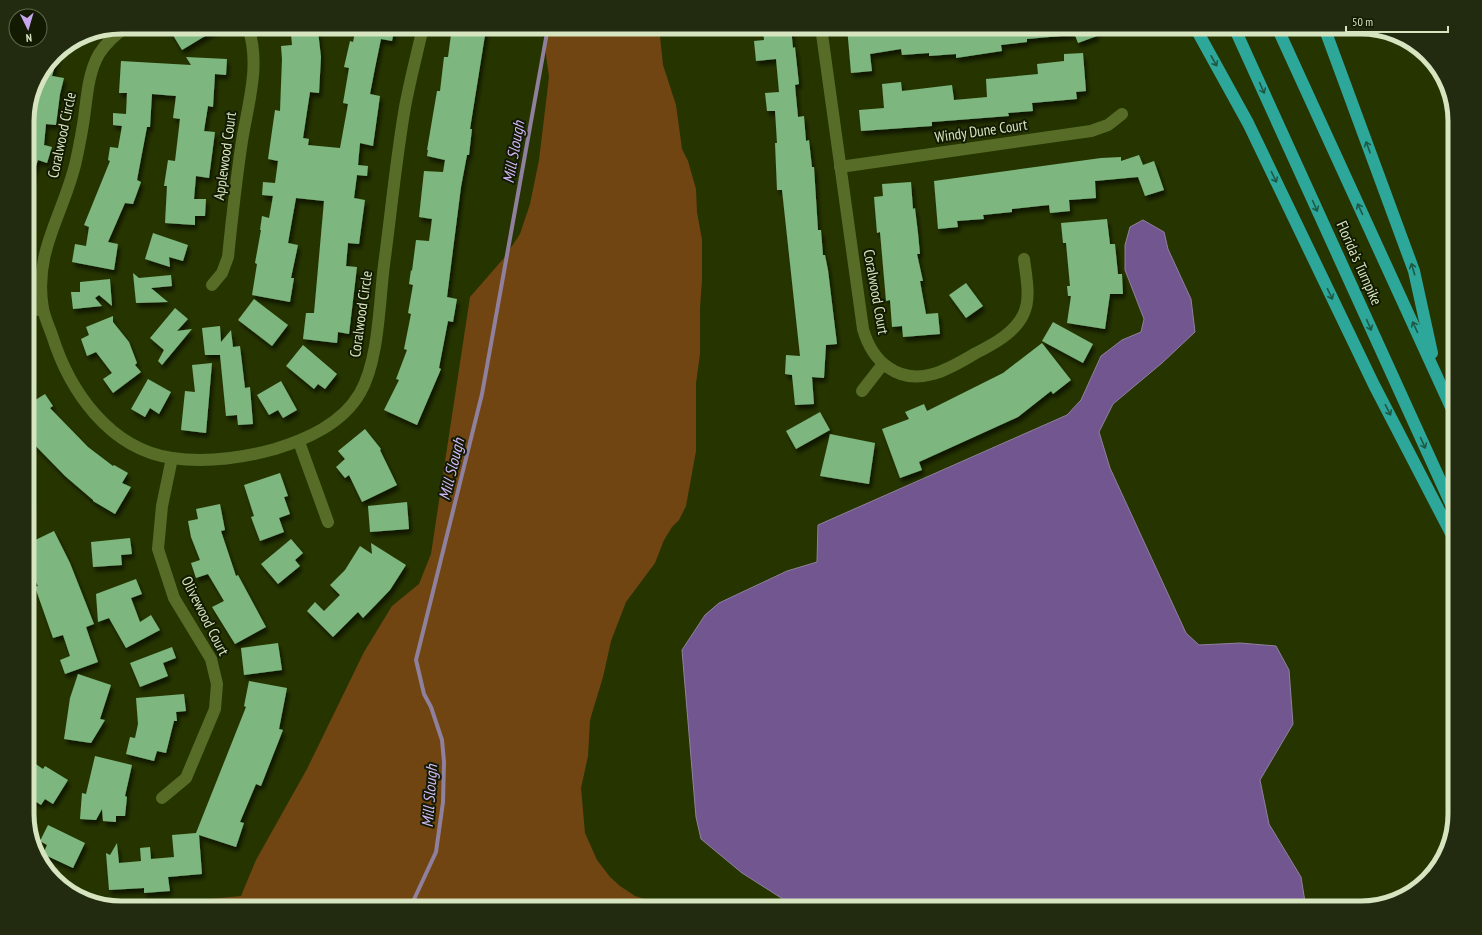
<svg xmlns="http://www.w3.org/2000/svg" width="1482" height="935" font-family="'PT Sans Narrow',sans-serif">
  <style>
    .green { fill: #714511 }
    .water { fill: #71568f; stroke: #8f819e }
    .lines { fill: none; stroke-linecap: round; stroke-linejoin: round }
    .stream { stroke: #8f819e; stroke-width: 4 }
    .building { fill: #7db67e; filter: url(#shadow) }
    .minor { stroke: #576d27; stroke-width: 12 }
    .highway { stroke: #2da79a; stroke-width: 12 }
    .oneway { stroke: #1e5946 }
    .labels { text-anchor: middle; stroke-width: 4; stroke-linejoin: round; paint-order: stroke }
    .street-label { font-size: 15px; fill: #d6e4c0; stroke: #121a01 }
    .water-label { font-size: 16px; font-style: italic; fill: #d6b8fc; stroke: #121a01 }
    .rim { fill: none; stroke: #d6e4c0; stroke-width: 5 }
  </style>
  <defs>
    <filter id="shadow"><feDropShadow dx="2.5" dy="4.5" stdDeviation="2" flood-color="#0009"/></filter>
  </defs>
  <rect width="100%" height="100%" fill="#263500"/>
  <polygon class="green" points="548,27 659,27 663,65 676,105 682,149 688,161 696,189 697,212 702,240 702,280 700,308 700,354 696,383 696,451 686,506 679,520 672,527 664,540 655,563 626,602 611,641 603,677 590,720 588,756 581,788 585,833 597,860 610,877 620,886 635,896 672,908 120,908 241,896 256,860 307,769 364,652 392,606 419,584 431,554 470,297 504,258 520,234 530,204 539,160 549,77 545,48"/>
  <polygon class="water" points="1143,220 1164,232 1168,249 1191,299 1195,332 1162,363 1113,404 1099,432 1110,468 1186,633 1199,645 1240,643 1276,646 1289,670 1293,724 1260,780 1269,824 1301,877 1306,908 797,908 742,873 701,839 696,817 682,650 705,615 719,603 787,571 817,562 818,525 1067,415 1081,400 1101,356 1122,340 1141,332 1144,319 1125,270 1125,245 1130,227"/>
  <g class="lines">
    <polyline class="stream" points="410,908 436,852 443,802 444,762 442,740 431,707 424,694 416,660 482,394 548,27"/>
  </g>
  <g class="building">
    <polygon points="168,27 220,27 182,50"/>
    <polygon points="356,27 395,27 392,41 381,39 375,68 370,94 380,96 373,146 360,143 358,165 368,166 367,176 357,175 354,198 365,200 359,244 348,243 346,266 357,267 349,334 338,332 337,343 303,339 306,313 314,313 324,201 296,198 288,243 298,245 291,278 294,278 290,302 252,295 257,264 255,263 261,230 260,230 262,216 269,218 273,196 262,195 263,182 275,183 278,161 268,159 275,110 280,111 282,59 281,46 292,45 291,34 318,31 321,57 319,93 310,92 303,138 309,139 308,145 340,148 348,104 343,103 349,68 344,67 350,41 353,42"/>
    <polygon points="452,27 486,29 470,129 472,129 469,155 467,155 461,187 447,297 457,299 453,322 448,321 439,368 441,369 417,425 384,410 399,380 396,379 407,350 404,349 411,314 408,313 413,285 409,284 411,270 412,271 416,240 429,241 432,219 419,217 424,171 443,172 445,160 427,156 428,150 427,150 437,91 440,91 444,57 448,57"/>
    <polygon points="763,27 791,27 793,48 795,47 799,84 795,85 798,117 804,116 806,141 809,140 812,167 814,167 818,230 821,230 823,255 825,255 828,270 837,344 826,345 824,378 812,377 814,404 795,405 792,375 785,374 786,355 800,356 782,190 777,190 775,143 777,143 775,111 767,111 765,93 779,92 776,59 756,61 754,41 764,40"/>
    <polygon points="847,27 1072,27 1072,35 1027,39 1027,42 1001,45 1002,51 956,58 956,54 929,56 929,53 902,55 901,49 870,54 872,71 851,73"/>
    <polygon points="1072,27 1093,27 1097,36 1078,43"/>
    <polygon points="59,52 52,76 64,78 60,94 56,125 46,124 44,145 52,147 47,163 38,160 29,186 27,186 27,115 37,79 55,54"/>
    <polygon points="1083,53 1086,91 1076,92 1077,99 1032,103 1033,111 1008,113 1009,116 932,122 932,126 861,131 859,110 884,108 882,84 901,82 902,91 952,85 954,100 987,97 986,79 1038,74 1037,64 1064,61 1064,54"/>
    <polygon points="186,57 227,59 226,75 215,74 213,107 208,106 204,131 215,132 209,178 196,176 194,199 206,199 205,216 195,216 195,225 165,223 167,186 164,186 168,160 175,161 180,119 173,118 176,96 152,94 150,127 147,127 137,180 141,182 133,204 125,203 108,242 118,244 114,270 72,262 75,244 86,246 89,227 84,225 110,161 108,160 110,147 118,148 122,126 113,125 113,113 126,114 127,93 119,93 121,61 191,65"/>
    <polygon points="1139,155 1143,165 1154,161 1164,190 1145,196 1138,177 1095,181 1096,198 1069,200 1070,211 1050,213 1049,205 1012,209 1012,212 983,215 984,219 957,221 958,227 938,229 934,181 1101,158 1121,157 1121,161"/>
    <polygon points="911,182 913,209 915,208 918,233 920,254 917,254 923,281 920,281 926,314 938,313 940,334 903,337 902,326 892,327 890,300 886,301 880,232 877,233 874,197 883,196 882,184"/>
    <polygon points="1107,219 1110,244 1115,244 1118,274 1122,274 1123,294 1110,294 1105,329 1067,323 1071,296 1068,296 1067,286 1070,286 1066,243 1063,243 1061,223"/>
    <polygon points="153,233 188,245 183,261 169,257 170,267 145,259"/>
    <polygon points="133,273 139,278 171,275 172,286 151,288 168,302 136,303"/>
    <polygon points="110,279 112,306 99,295 95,298 102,306 73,309 71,292 80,292 80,282"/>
    <polygon points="966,283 983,306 966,318 949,295"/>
    <polygon points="254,299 288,325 272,346 238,320"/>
    <polygon points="175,308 188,319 177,331 192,329 162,365 158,361 164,350 150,338"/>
    <polygon points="113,316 113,322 129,342 137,363 135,365 141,372 113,393 103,379 112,373 96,352 87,356 81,339 89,335 86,327"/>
    <polygon points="1053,322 1093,344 1083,363 1042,341"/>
    <polygon points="220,326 221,342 231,330 233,347 240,346 245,388 250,387 253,424 238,425 237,415 226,416 220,355 205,355 202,328"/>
    <polygon points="1042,343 1071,380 1053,394 1051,391 1018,417 919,462 922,470 900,478 882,429 909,419 905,412 924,404 927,411 1003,373"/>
    <polygon points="303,345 337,374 325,389 318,384 314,389 286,366"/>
    <polygon points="212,363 206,433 181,430 185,391 195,392 192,365"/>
    <polygon points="148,379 171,392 159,414 150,408 145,417 131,409"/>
    <polygon points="281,381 297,410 283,418 278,410 269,415 257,395"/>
    <polygon points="45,394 53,406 50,408 88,447 113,466 114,465 128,473 122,483 131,487 115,514 93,501 93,500 65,476 27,437 27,405"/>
    <polygon points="820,412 830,430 796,449 786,431"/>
    <polygon points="365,429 381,449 380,450 397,485 362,502 349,475 345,478 336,467 345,459 338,451"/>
    <polygon points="830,434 875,443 869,484 820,476"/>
    <polygon points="280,473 288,496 284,497 290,514 279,518 284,532 260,541 251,517 254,516 244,485"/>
    <polygon points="407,502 409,529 370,532 368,506"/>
    <polygon points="220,504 225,530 221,531 236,576 238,575 266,627 235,644 212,607 224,601 208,574 196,578 191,563 200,560 191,537 188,521 198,519 196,509"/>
    <polygon points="54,531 70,563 94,624 86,627 98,662 65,674 60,660 70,656 63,635 53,638 35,587 38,586 27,564 27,544"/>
    <polygon points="130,538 132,554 121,555 122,565 93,567 91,542"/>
    <polygon points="291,539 303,553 295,560 300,566 278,584 261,564"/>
    <polygon points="371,543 406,565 390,590 363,618 358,612 333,637 307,611 315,602 324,611 340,595 330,585 345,570 360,546 372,554"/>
    <polygon points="136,579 142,594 131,598 140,622 151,615 160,630 126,648 109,618 98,622 96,594"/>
    <polygon points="278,643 282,670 244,675 241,648"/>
    <polygon points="172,647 176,658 163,663 168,676 140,687 130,663"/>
    <polygon points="78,674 111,685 100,719 105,720 91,743 64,739 70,698"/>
    <polygon points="249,681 287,688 279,729 283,730 261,786 256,784 240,822 244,823 236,847 199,835 202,874 168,877 170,891 144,893 144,888 109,890 106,853 110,855 117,843 119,863 141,861 140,848 150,847 151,859 174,857 172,835 196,833 246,707 244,706"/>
    <polygon points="184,694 186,711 176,712 177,721 174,721 166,753 157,751 154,761 126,754 130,737 135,738 138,724 136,698"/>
    <polygon points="95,756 132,765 125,796 127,797 125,816 116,816 116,822 103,821 102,809 96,820 80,819 82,793 86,794"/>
    <polygon points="27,758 43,769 45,766 68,780 53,804 45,799 41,805 27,796"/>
    <polygon points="48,825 85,843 73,868 43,854 47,845 40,841"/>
  </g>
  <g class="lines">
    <g class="minor">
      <path d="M126,27C116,34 106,43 99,54C88,73 87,97 84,118C82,132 79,147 76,161C64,214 33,251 43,309C45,318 49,327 52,335C69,390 109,449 172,458C206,463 242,458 275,449C307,439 342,424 360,393C379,360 379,304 384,265C391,213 396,159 405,107C410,80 417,54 423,27"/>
      <path d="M821,27L863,329C872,361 897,384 933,374C948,370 962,361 976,353C994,344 1016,332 1024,313C1031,297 1026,276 1024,259"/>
      <polyline points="840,167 1091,131 1108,125 1122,114"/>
      <path d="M212,285L222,273L228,257C232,218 236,180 242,141C248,103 261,65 248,27"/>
      <polyline points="27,311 43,309"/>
      <polyline points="862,391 883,364"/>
      <polyline points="299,442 328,522"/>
      <polyline points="162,798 186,778 215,709 217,684 211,659 174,598 158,549 162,506 172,458"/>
    </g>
    <g class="highway">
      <polyline points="1195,27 1248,123 1374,385 1455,541"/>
      <polyline points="1234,27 1455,513"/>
      <polyline points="1277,27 1455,416"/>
      <polyline points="1324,27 1414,271 1432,353"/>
    </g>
  </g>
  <defs><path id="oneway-shaft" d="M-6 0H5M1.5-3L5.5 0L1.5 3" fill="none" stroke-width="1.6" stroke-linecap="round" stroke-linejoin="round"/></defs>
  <g class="oneway">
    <use href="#oneway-shaft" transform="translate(1214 61) rotate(61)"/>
    <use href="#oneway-shaft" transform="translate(1262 88) rotate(66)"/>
    <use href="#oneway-shaft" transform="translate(1368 147) rotate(-110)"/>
    <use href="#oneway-shaft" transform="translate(1274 177) rotate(64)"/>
    <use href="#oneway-shaft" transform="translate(1315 206) rotate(66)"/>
    <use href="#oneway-shaft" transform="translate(1360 209) rotate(-115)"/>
    <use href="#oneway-shaft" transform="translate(1413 269) rotate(-107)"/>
    <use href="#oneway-shaft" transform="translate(1330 294) rotate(64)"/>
    <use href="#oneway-shaft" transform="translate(1369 325) rotate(66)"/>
    <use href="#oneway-shaft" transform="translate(1415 327) rotate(-115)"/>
    <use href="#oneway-shaft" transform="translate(1388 410) rotate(63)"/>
    <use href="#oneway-shaft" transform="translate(1423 443) rotate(66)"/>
  </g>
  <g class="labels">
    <g class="street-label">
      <text transform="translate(981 131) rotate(-8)" y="5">Windy Dune Court</text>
      <text transform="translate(62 135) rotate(-78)" y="5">Coralwood Circle</text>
      <text transform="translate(225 156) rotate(-82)" y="5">Applewood Court</text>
      <text transform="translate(1359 263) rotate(66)" y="5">Florida's Turnpike</text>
      <text transform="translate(876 292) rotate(80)" y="5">Coralwood Court</text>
      <text transform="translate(361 314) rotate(-82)" y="5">Coralwood Circle</text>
      <text transform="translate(205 616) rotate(63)" y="5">Olivewood Court</text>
    </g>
    <g class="water-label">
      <text transform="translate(513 152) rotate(-80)" y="6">Mill Slough</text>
      <text transform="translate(451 469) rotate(-76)" y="6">Mill Slough</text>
      <text transform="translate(429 796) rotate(-86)" y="6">Mill Slough</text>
    </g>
  </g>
  <path d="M0 0H1482V935H0ZM121 34H1361A87 87 0 0 1 1448 121V814A87 87 0 0 1 1361 901H121A87 87 0 0 1 34 814V121A87 87 0 0 1 121 34Z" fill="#222a10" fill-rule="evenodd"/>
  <path class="rim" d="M121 34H1361A87 87 0 0 1 1448 121V814A87 87 0 0 1 1361 901H121A87 87 0 0 1 34 814V121A87 87 0 0 1 121 34Z"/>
  <g transform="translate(28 28) rotate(175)"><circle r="19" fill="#121a01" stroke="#606b4d"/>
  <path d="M0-3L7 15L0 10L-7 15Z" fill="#c7a6ef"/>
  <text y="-6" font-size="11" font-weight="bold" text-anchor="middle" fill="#d6e4c0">N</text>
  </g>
  <path d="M1346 26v6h102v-6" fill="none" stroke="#d6e4c0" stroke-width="2"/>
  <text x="1352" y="26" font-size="12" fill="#d6e4c0" stroke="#121a01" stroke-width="3" paint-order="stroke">50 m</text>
</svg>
